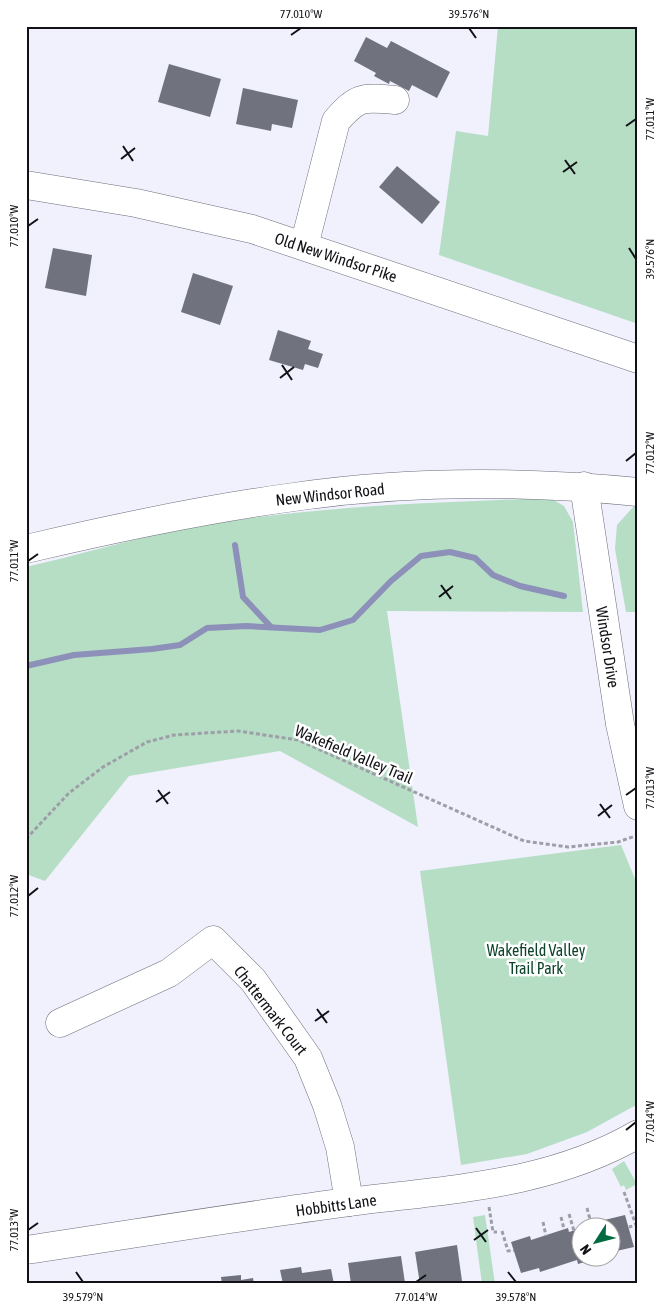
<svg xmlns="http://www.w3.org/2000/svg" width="664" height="1310" font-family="'Asap Condensed',sans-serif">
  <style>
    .green { fill: #b5dec5 }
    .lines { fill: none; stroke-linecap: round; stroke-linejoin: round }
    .stream { stroke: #8d90b8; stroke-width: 6 }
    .building { fill: #70727e }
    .minor-casing { stroke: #6c6e7a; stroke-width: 29 }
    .major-casing { stroke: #6c6e7a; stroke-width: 29 }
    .path { stroke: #9d9ea7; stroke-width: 3; stroke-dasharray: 4 2.5; stroke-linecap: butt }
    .minor { stroke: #fff; stroke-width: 28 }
    .major { stroke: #fff; stroke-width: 28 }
    .ticks { fill: none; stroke: #111116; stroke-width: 2 }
    .labels { text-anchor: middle; stroke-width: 5; stroke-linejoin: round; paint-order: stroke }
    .street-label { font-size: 16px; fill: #111116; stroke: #fff }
    .park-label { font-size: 16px; fill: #0d432a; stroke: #fff }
    .neatline { fill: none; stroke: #111116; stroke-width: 2 }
    .ticks-label { font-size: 12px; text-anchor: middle; fill: #111116 }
  </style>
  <rect width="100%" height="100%" fill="#f0f1fd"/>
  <g class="green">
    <polygon points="498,26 638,26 638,324 439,255 456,131 488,136"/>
    <path d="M550,498L564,506L573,522L583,612L387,611L418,827L280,751L129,776L45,881L26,874V567C79,555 131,539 184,529C304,506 429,503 550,498Z"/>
    <polygon points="634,506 638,506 638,612 626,612 615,549 617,525"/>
    <polygon points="621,845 638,886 638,1104 587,1132 527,1154 461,1165 420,871"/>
    <polygon points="624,1161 637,1184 626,1190 624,1185 621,1187 612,1169"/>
    <polygon points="485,1215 495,1284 482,1284 473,1217"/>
  </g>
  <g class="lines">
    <g class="stream">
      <polyline points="235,545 243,597 271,627"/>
      <polyline points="26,666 74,655 152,649 180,645 207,628 246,626 320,630 353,620 391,581 421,556 450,552 475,558 493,575 520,586 564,596"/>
    </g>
  </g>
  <g class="building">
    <polygon points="366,37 387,48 391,41 450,72 437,98 412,85 409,91 390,81 389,84 374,76 376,73 354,61"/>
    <polygon points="169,64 221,79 210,117 158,102"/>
    <polygon points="243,88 298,100 292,128 272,124 271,131 236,124"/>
    <polygon points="397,166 440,202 422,224 379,187"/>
    <polygon points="53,248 92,255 86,296 45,288"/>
    <polygon points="193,273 233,286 220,325 181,312"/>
    <polygon points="278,330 311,341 308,349 323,354 318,368 305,364 303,370 269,360"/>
    <polygon points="625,1215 634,1247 612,1252 612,1228 588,1228 588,1224"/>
    <polygon points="568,1228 569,1232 582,1228 582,1258 598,1258 578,1264 577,1260 540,1272 539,1268 521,1273 511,1242 530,1236 531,1240"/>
    <polygon points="457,1245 462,1281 420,1284 415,1252"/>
    <polygon points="401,1256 405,1283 351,1284 348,1263"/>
    <polygon points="301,1267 302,1273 331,1269 334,1284 283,1284 280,1270"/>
    <polygon points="241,1275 241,1280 253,1278 254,1284 222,1284 221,1277"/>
  </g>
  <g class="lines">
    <g class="minor-casing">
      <g id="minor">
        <polyline points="26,185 136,203 252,229 638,359"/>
        <path d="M304,246L336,121C358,96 362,97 395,100"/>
        <polyline points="584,486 620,724 638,806"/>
        <polyline points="60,1023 169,973 213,940 253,980 308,1058 327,1105 340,1147 349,1202"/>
        <path d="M26,1250C134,1234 241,1216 349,1202C449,1189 548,1186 638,1134"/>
      </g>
    </g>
    <g class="major-casing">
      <path id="major" d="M26,549C115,528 204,509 294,497C405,481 526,481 638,492"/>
    </g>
    <g class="path">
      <polyline points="26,839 69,793 103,767 147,742 174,735 238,731 298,740 524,841 568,847 618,842 638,835"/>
      <polyline points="624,1192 636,1225 629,1227"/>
      <polyline points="489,1207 493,1232 497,1232"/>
      <polyline points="587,1208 591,1223"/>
      <polyline points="569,1214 574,1231"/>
      <polyline points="561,1217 564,1229"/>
      <polyline points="543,1222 546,1236"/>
      <polyline points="502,1231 508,1251 514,1250"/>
    </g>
    <use href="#minor" class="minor"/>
    <use href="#major" class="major"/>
  </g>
  <path class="ticks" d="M469,28L476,38M291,35L301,28M626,126L636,119M123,146L133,161M121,159L135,148M565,160L575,174M563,172L577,162M28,226L38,219M629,248L636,259M282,365L292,380M280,378L294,367M626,461L636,453M28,561L38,554M441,585L451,599M439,597L453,586M158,790L168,804M626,795L636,788M156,802L170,792M600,804L610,818M598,816L612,805M28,896L38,888M317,1009L327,1023M315,1021L329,1011M626,1130L636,1122M476,1228L486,1242M28,1230L38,1223M474,1240L488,1230M76,1272L83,1282M508,1272L516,1282M416,1282L426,1275"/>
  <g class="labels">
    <g class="street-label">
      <text transform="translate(336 257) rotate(18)" y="6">Old New Windsor Pike</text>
      <text transform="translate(330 494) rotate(-6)" y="6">New Windsor Road</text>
      <text transform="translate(608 647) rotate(81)" y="6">Windsor Drive</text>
      <text transform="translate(354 754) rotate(23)" y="6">Wakefield Valley Trail</text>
      <text transform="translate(271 1010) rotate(52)" y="6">Chattermark Court</text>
      <text transform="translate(336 1205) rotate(-8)" y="6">Hobbitts Lane</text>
    </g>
    <g class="park-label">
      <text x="536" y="956">Wakefield Valley<tspan x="536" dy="18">Trail Park</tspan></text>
    </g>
  </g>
  <rect width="664" height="1310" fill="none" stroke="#ffffff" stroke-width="55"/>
  <g transform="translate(596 1242) rotate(234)"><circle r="24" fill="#ffffff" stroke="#a0a0a2"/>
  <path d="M0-4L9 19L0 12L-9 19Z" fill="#006a41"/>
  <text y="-8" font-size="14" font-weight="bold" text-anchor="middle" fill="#111116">N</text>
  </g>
  <rect x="28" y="28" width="608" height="1254" class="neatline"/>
  <g class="ticks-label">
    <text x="301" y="18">77.010°W</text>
    <text x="469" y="18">39.576°N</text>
    <text transform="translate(650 119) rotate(-90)" y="4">77.011°W</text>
    <text transform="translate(14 226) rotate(-90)" y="4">77.010°W</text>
    <text transform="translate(650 259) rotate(-90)" y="4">39.576°N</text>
    <text transform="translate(650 453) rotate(-90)" y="4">77.012°W</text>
    <text transform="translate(14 561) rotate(-90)" y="4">77.011°W</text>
    <text transform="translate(650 788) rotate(-90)" y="4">77.013°W</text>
    <text transform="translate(14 896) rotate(-90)" y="4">77.012°W</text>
    <text transform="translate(650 1122) rotate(-90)" y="4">77.014°W</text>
    <text transform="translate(14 1230) rotate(-90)" y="4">77.013°W</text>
    <text x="83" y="1301">39.579°N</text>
    <text x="416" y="1301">77.014°W</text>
    <text x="516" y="1301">39.578°N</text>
  </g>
</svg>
